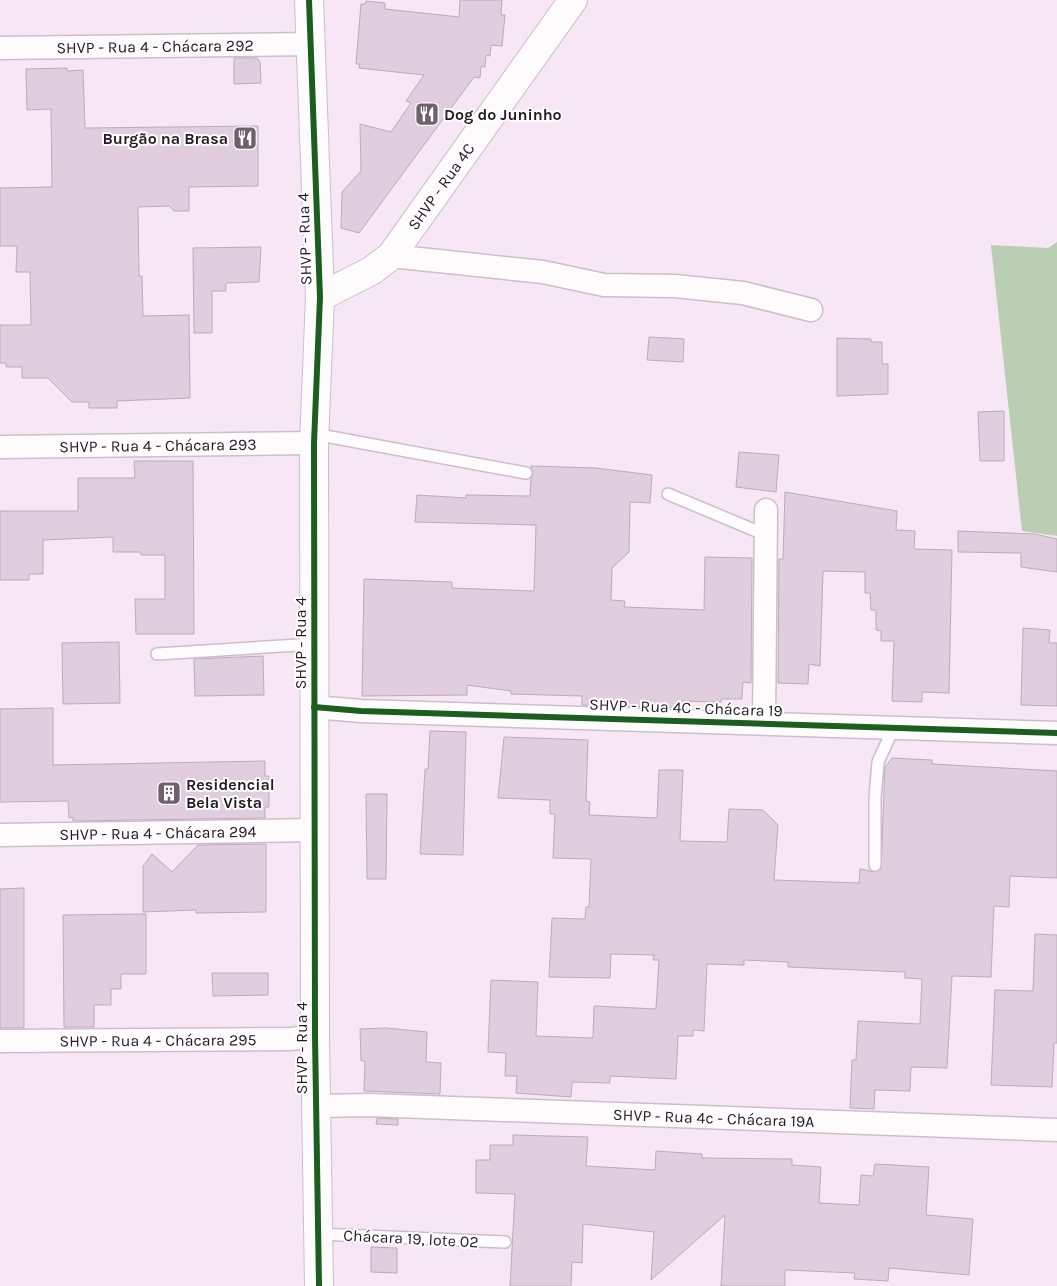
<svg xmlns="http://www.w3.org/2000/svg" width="1057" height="1286" font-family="Karla,sans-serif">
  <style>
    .forest { fill: #b9ceb3 }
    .building { fill: #e0cddd; stroke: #baadb8 }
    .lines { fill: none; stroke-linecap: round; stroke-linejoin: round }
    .service-casing { stroke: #ccbfca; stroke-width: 14 }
    .minor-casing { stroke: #ccbfca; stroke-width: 25 }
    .tertiary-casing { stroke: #ccbfca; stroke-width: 30 }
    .service { stroke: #fefbfd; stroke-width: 11 }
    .minor { stroke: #fefbfd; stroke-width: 22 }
    .tertiary { stroke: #fefbfd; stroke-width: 28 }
    .cycleway-casing { stroke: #fff; stroke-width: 9 }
    .cycleway { stroke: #1b5e20; stroke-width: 6 }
    .labels { text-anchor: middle; stroke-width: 4; stroke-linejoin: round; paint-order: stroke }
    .street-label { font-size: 16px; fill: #251a23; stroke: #fff }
    .poi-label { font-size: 16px; font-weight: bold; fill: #251a23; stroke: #fff; text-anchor: start }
  </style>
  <rect width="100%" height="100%" fill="#f7e6f4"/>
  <polygon class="forest" points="1057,242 1057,536 1022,531 991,245 1048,248"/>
  <g class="building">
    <polygon points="460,0 502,0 501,15 505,15 502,46 491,45 490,56 486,55 485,67 481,66 480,78 474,77 359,233 341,228 342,192 361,171 360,124 391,132 411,103 406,101 424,75 359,68 360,64 356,64 361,4 365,4 366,1 385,3 385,9 459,17"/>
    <polygon points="234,58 257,58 260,62 261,83 234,84"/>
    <polygon points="67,68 67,71 83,70 85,128 258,126 258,186 189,187 189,211 174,211 169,206 138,207 139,276 142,276 143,316 189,315 190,398 117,401 117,408 89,408 89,402 72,402 48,378 22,378 22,367 6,367 6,363 0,363 0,325 31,325 30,272 16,272 17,246 0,246 0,188 52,187 51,109 27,110 26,69"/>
    <polygon points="261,247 259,282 226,283 226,291 212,291 212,333 194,333 193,248"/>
    <polygon points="649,337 684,339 683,362 647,360"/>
    <polygon points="837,338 871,339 871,342 882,342 882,364 888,364 888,394 837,396"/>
    <polygon points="1004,411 1004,461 980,461 978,412"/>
    <polygon points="739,452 779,455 776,492 736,487"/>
    <polygon points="134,461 193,461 194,634 136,634 135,599 165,599 165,555 141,555 141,552 113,552 113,537 43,540 43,574 29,574 29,580 0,580 0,511 78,511 78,478 135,478"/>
    <polygon points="531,466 596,468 652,475 650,503 630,502 629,552 612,568 611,600 625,601 624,607 704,610 705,557 752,558 751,683 743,682 742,699 721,699 721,702 681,701 681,708 582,705 582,696 511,694 511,691 467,685 467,695 362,696 364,579 452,582 452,588 534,591 536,525 415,522 417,495 466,498 466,495 530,496 531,479 533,474"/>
    <polygon points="785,492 897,511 896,530 915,531 914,549 952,550 949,693 922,692 922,702 892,701 894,641 881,641 881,631 876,630 876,610 871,610 870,593 865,593 865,572 823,571 820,666 809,664 808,684 778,683 779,559 783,559"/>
    <polygon points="958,531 1035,534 1057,539 1057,572 1021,567 1021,553 958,552"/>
    <polygon points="1023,628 1050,630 1049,643 1057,643 1057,706 1021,705"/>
    <polygon points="119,642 120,703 63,704 62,643"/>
    <polygon points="263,656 264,695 195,696 194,659"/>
    <polygon points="53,708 53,765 265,761 265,776 269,776 269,807 265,807 265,818 73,821 73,817 69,818 68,801 0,802 0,709"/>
    <polygon points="430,731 466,732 463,855 420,854 425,769 428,769"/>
    <polygon points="504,737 588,740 586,801 590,802 589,815 657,818 659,770 683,770 680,841 727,842 729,809 763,810 778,825 774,880 859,883 860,869 875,872 881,869 885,767 892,758 932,760 932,764 1057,771 1057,878 1010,876 1009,907 994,906 991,977 952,976 947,1068 911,1067 910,1091 875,1090 874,1109 850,1108 852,1060 856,1060 858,1021 920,1024 922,979 905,978 905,972 788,967 788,962 744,960 744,965 707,964 704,1031 693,1030 693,1036 678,1036 676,1079 610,1076 610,1083 572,1082 571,1097 516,1093 517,1076 505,1076 506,1053 488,1052 491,980 538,982 536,1036 593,1038 594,1006 656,1009 659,960 653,960 654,955 611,954 610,978 549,977 552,918 585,919 586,907 589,907 591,859 553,858 555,814 550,814 550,800 498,798"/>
    <polygon points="366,794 387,794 386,879 367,879"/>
    <polygon points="266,844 266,912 196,913 196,910 143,912 143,866 152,854 172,872 198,845"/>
    <polygon points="24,888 24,1028 0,1028 0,889"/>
    <polygon points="146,914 146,974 121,974 121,989 111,989 111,1005 94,1005 94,1027 64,1027 63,915"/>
    <polygon points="1035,934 1057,935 1057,1043 1054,1043 1052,1087 991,1085 995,990 1033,991"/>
    <polygon points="212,973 268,973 268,995 213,996"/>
    <polygon points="386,1028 427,1032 426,1062 441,1063 440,1094 364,1091 365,1061 361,1061 360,1029"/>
    <polygon points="377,1118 398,1119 398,1125 376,1124"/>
    <polygon points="513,1135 588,1137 586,1166 655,1170 656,1151 702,1154 702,1158 792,1159 792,1165 821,1167 819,1203 859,1205 861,1175 873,1176 875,1164 929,1167 926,1215 973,1219 969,1275 889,1268 888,1281 854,1279 855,1273 785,1270 785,1286 721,1286 725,1215 651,1280 654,1232 583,1224 582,1263 572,1262 571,1286 510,1286 515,1194 476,1193 476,1160 490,1160 490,1145 513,1145"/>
    <polygon points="371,1247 397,1248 397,1273 371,1272"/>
  </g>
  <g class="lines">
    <g class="service-casing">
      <g id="service">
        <polyline points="314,434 526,473"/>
        <polyline points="668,494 766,535"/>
        <polyline points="157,654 314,644"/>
        <polyline points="875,865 875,798 878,762 894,727"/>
        <polyline points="318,1234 505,1242"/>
      </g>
    </g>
    <g class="minor-casing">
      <g id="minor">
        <path id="s1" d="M0,48L310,44"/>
        <polyline points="391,256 543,272 604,285 675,286 743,293 811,310"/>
        <path id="s2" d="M0,447L314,443"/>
        <polyline points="314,707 361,711 1057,733"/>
        <polyline points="764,723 766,510"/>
        <path id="s3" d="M0,835L314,830"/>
        <path id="s4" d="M0,1041L291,1039L315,1036"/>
        <path id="s5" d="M316,1106L369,1105L1057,1130"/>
      </g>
    </g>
    <g class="tertiary-casing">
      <g id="tertiary">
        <polyline points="309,0 320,297 314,443 315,1036 319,1286"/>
        <path id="s6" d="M320,297L371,271L391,256L573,0"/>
      </g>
    </g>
    <use href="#service" class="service"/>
    <use href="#minor" class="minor"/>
    <use href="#tertiary" class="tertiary"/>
    <g class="cycleway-casing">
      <g id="cycleway">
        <polyline points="309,0 320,297 314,443 315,1036 319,1286"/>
        <polyline points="314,707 361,711 1057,733"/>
      </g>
    </g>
    <use href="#cycleway" class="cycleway"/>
  </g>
  <defs>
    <g id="restaurant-square" transform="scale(1.25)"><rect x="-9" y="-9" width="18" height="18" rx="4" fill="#6e616c" stroke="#fff"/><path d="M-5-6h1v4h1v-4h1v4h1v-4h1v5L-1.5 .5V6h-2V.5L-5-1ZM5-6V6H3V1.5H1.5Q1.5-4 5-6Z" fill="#fff"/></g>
    <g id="building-square" transform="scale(1.25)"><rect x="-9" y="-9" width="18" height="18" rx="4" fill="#6e616c" stroke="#fff"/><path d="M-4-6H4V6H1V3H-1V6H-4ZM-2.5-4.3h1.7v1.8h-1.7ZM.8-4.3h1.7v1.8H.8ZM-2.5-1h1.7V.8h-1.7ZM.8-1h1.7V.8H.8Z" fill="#fff"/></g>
  </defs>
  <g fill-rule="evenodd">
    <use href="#restaurant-square" x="427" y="114"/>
    <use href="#restaurant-square" x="245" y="138"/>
    <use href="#building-square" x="169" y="793"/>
  </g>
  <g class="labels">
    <g class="street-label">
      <text dy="6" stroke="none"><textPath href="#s1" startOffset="155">SHVP - Rua 4 - Chácara 292</textPath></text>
      <text dy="6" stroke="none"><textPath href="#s6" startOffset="168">SHVP - Rua 4C</textPath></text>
      <text transform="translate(304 239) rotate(-92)" y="6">SHVP - Rua 4</text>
      <text dy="6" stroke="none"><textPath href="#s2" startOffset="158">SHVP - Rua 4 - Chácara 293</textPath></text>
      <text transform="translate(300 643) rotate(-90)" y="6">SHVP - Rua 4</text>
      <text transform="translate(686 707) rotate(2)" y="6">SHVP - Rua 4C - Chácara 19</text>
      <text dy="6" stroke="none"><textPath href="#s3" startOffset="158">SHVP - Rua 4 - Chácara 294</textPath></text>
      <text dy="6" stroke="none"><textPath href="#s4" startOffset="158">SHVP - Rua 4 - Chácara 295</textPath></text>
      <text transform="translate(301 1048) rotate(-90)" y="6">SHVP - Rua 4</text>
      <text dy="6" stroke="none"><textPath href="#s5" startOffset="398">SHVP - Rua 4c - Chácara 19A</textPath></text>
      <text transform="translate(411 1238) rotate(3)" y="6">Chácara 19, lote 02</text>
    </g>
    <g class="poi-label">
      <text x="444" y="120">Dog do Juninho</text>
      <text x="228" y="144" text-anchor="end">Burgão na Brasa</text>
      <text x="186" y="790">Residencial<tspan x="186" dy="18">Bela Vista</tspan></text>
    </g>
  </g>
</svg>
